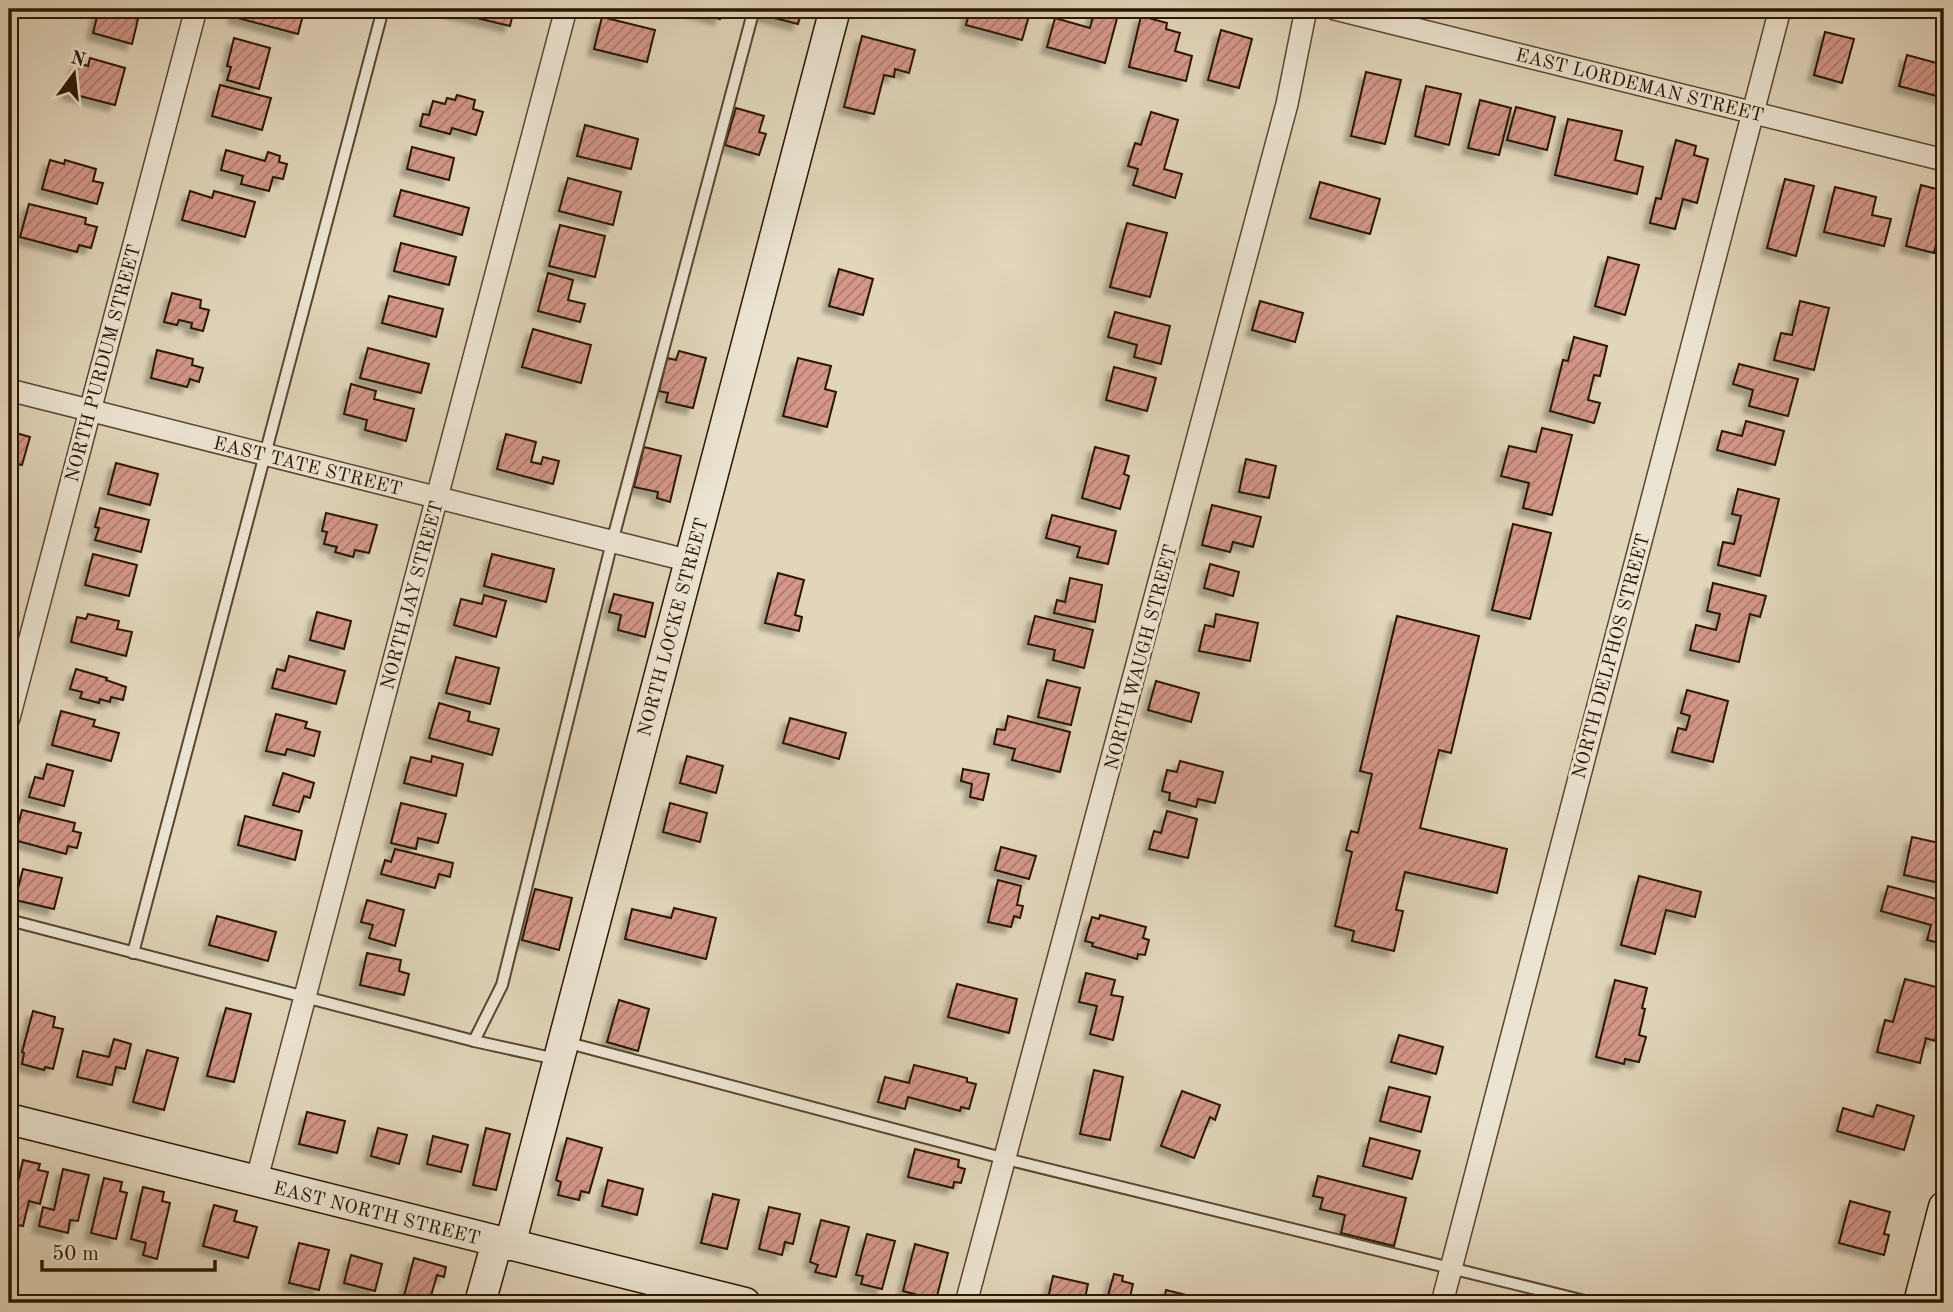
<svg xmlns="http://www.w3.org/2000/svg" width="1953" height="1312" font-family="'Old Standard TT',serif">
  <style>
    .building { fill: url(#building-hatch); stroke: #2a1700; stroke-width: 2; filter: url(#shadow) }
    .lines { fill: none; stroke-linecap: round; stroke-linejoin: round }
    .lane-casing { stroke: #58462e; stroke-width: 14 }
    .street-casing { stroke: #58462e; stroke-width: 24 }
    .secondary-casing { stroke: #2a1700; stroke-width: 33 }
    .lane { stroke: #ece4d2; stroke-width: 10 }
    .street { stroke: #ece4d2; stroke-width: 21 }
    .secondary { stroke: #ece4d2; stroke-width: 30 }
    .labels { text-anchor: middle; stroke-width: 6; stroke-linejoin: round; paint-order: stroke }
    .street-label { font-size: 19px; fill: #2a1700; stroke: #ece4d2 }
  </style>
  <defs>
    <pattern id="building-hatch" width="6" height="6" patternUnits="userSpaceOnUse" patternTransform="scale(1.75)"><rect width="6" height="6" fill="#d49789"/><path d="M-1 1l2-2M0 6l6-6M5 7l2-2" fill="none" stroke="#ac7a6e"/></pattern>
    <filter id="shadow"><feDropShadow dx="-6" dy="6" stdDeviation="2" flood-color="#0004"/></filter>
  </defs>
  <rect width="100%" height="100%" fill="#e1d5ba"/>
  <filter id="stains"><feTurbulence type="fractalNoise" baseFrequency=".00286" numOctaves="4"/><feColorMatrix values="0 0 0 0 .2 0 0 0 0 .09 0 0 0 0 .02 0 0 0 .5 -.17"/></filter>
  <radialGradient id="worn" r=".72"><stop offset=".6" stop-color="#630" stop-opacity="0"/><stop offset="1" stop-color="#630" stop-opacity=".3"/></radialGradient>
  <g class="building">
    <polygon points="99,9 138,19 132,44 93,33"/>
    <polygon points="236,9 293,9 292,13 303,15 298,34 234,17"/>
    <polygon points="449,9 514,9 510,26 448,11"/>
    <polygon points="689,9 723,9 720,19 688,10"/>
    <polygon points="765,9 802,9 798,24 763,15"/>
    <polygon points="970,9 1031,9 1022,40 966,25"/>
    <polygon points="1095,9 1119,11 1105,63 1047,47 1055,18 1090,28"/>
    <polygon points="1141,16 1167,23 1166,29 1180,33 1175,51 1192,56 1186,81 1129,67"/>
    <polygon points="602,17 655,30 647,62 594,49"/>
    <polygon points="1221,30 1252,39 1239,88 1208,80"/>
    <polygon points="1825,32 1854,39 1842,83 1814,75"/>
    <polygon points="862,36 915,50 909,73 895,69 894,77 884,75 874,114 844,107"/>
    <polygon points="234,38 270,48 259,89 227,80 231,67 227,66"/>
    <polygon points="1907,55 1944,65 1944,98 1899,86"/>
    <polygon points="90,58 125,68 115,105 68,93 77,63 88,66"/>
    <polygon points="1366,72 1401,80 1385,144 1351,136"/>
    <polygon points="220,85 271,98 262,130 212,116"/>
    <polygon points="1426,86 1461,94 1449,145 1415,136"/>
    <polygon points="457,95 475,100 473,109 483,112 476,135 452,128 450,134 420,126 423,114 429,115 433,101 445,104 447,98 455,100"/>
    <polygon points="1480,100 1511,108 1499,155 1468,148"/>
    <polygon points="1516,107 1555,117 1547,150 1507,140"/>
    <polygon points="736,108 764,116 759,132 766,134 759,155 725,145"/>
    <polygon points="1151,112 1178,120 1164,169 1182,174 1175,198 1133,185 1138,169 1128,166 1135,143 1141,145"/>
    <polygon points="1568,119 1622,131 1615,160 1643,167 1637,194 1555,175"/>
    <polygon points="585,125 638,139 631,169 577,156"/>
    <polygon points="1676,140 1696,146 1694,155 1708,159 1697,203 1683,199 1675,229 1650,223 1656,198 1661,199"/>
    <polygon points="412,147 454,158 449,180 407,169"/>
    <polygon points="226,150 265,161 268,152 280,156 279,162 287,164 283,179 273,177 269,191 241,184 243,176 221,170"/>
    <polygon points="50,160 64,164 65,160 96,169 93,181 103,183 97,204 42,189"/>
    <polygon points="568,178 621,192 613,225 559,211"/>
    <polygon points="1785,179 1814,186 1796,256 1767,248"/>
    <polygon points="1320,182 1380,199 1370,234 1310,218"/>
    <polygon points="1921,185 1944,191 1944,213 1934,253 1906,246"/>
    <polygon points="1835,187 1876,197 1872,215 1891,219 1884,246 1824,232"/>
    <polygon points="401,190 469,208 462,235 394,216"/>
    <polygon points="190,191 212,198 214,191 255,202 245,237 182,220"/>
    <polygon points="29,204 86,218 85,224 97,227 91,248 79,245 77,252 20,237"/>
    <polygon points="1127,223 1167,233 1150,297 1110,287"/>
    <polygon points="560,225 605,236 595,277 549,266"/>
    <polygon points="401,243 456,257 449,285 394,271"/>
    <polygon points="1608,257 1639,265 1625,315 1595,306"/>
    <polygon points="839,269 873,279 863,315 829,306"/>
    <polygon points="548,273 573,280 568,300 585,304 580,322 538,311"/>
    <polygon points="172,293 201,300 200,308 209,310 203,331 191,328 192,323 179,320 177,325 164,322"/>
    <polygon points="389,296 443,309 436,337 382,323"/>
    <polygon points="1260,301 1303,313 1295,342 1252,330"/>
    <polygon points="1800,301 1829,308 1814,370 1774,360 1781,333 1792,335"/>
    <polygon points="1115,312 1170,326 1161,364 1134,357 1137,345 1108,337"/>
    <polygon points="533,329 591,345 581,383 522,367"/>
    <polygon points="1574,337 1607,346 1600,376 1594,375 1588,400 1600,403 1594,423 1550,411 1563,360 1568,361"/>
    <polygon points="368,348 429,364 421,393 360,378"/>
    <polygon points="157,350 193,359 192,365 203,368 199,382 190,379 187,387 151,378"/>
    <polygon points="679,351 706,358 693,408 666,402 668,393 659,391 667,358 676,360"/>
    <polygon points="798,358 831,366 825,389 836,392 827,427 783,416"/>
    <polygon points="1739,364 1798,379 1788,416 1749,406 1753,390 1733,384"/>
    <polygon points="1114,367 1156,378 1147,411 1106,400"/>
    <polygon points="351,384 376,391 374,399 414,409 406,441 365,430 367,420 344,414"/>
    <polygon points="1746,421 1784,431 1775,465 1717,450 1722,431 1742,436"/>
    <polygon points="1542,428 1572,435 1552,515 1523,508 1529,483 1501,476 1509,446 1536,452"/>
    <polygon points="9,431 30,437 22,465 9,462"/>
    <polygon points="506,434 536,442 531,462 541,464 543,457 559,461 553,484 497,469"/>
    <polygon points="644,447 681,456 670,502 657,498 658,492 634,487"/>
    <polygon points="1095,447 1129,456 1124,474 1129,476 1120,509 1082,498"/>
    <polygon points="1246,459 1276,466 1269,498 1239,492"/>
    <polygon points="116,463 158,474 150,505 108,494"/>
    <polygon points="9,478 18,481 10,511 9,511"/>
    <polygon points="1738,489 1779,499 1760,576 1718,565 1723,542 1734,544 1741,516 1732,514"/>
    <polygon points="1212,505 1261,517 1253,547 1233,542 1230,552 1202,545"/>
    <polygon points="100,508 149,520 141,552 95,540 99,528 95,527"/>
    <polygon points="326,513 377,525 369,553 355,550 353,557 335,552 337,547 324,544 327,532 322,531"/>
    <polygon points="1052,515 1116,531 1108,564 1077,557 1080,547 1046,538"/>
    <polygon points="1513,524 1551,533 1530,619 1492,610"/>
    <polygon points="93,554 137,565 129,596 85,585"/>
    <polygon points="492,554 554,569 546,602 484,586"/>
    <polygon points="1210,564 1239,572 1233,596 1204,588"/>
    <polygon points="778,573 804,580 795,615 802,617 799,631 765,623"/>
    <polygon points="1070,578 1102,585 1095,622 1054,613 1057,600 1065,602"/>
    <polygon points="1713,583 1766,596 1760,617 1750,614 1739,662 1690,650 1696,625 1716,630 1720,614 1707,611"/>
    <polygon points="614,594 653,603 645,637 618,630 621,615 609,612"/>
    <polygon points="484,595 506,601 496,637 454,625 461,599 482,604"/>
    <polygon points="317,612 351,621 344,649 310,640"/>
    <polygon points="88,614 119,621 117,629 132,632 126,656 71,642 77,617 86,619"/>
    <polygon points="1216,614 1258,623 1250,661 1199,651 1205,625 1214,627"/>
    <polygon points="1035,616 1093,630 1084,668 1053,660 1055,650 1028,644"/>
    <polygon points="1397,616 1479,636 1451,753 1439,750 1420,828 1507,849 1497,893 1405,872 1396,910 1403,911 1394,951 1352,941 1354,931 1335,926 1352,852 1346,850 1351,831 1358,833 1372,774 1360,771"/>
    <polygon points="289,656 345,671 336,704 272,688 277,669 285,671"/>
    <polygon points="456,657 499,668 490,704 446,693"/>
    <polygon points="76,669 107,678 106,680 126,687 123,700 111,697 110,702 100,699 99,703 80,698 82,692 70,689"/>
    <polygon points="1047,680 1080,688 1071,725 1038,717"/>
    <polygon points="1156,681 1199,693 1191,722 1148,710"/>
    <polygon points="1687,690 1728,701 1713,762 1672,752 1678,728 1686,730 1690,716 1681,713"/>
    <polygon points="439,703 470,712 468,721 499,729 492,755 429,738"/>
    <polygon points="61,711 95,720 93,726 119,733 111,761 52,745"/>
    <polygon points="276,714 307,722 305,728 320,732 314,756 287,749 285,755 266,751"/>
    <polygon points="1008,716 1070,732 1060,772 1012,760 1015,749 994,744 997,729 1005,730"/>
    <polygon points="790,718 846,733 839,759 783,743"/>
    <polygon points="432,756 463,764 456,796 404,783 411,757 431,762"/>
    <polygon points="687,756 723,766 716,793 680,783"/>
    <polygon points="1180,761 1223,772 1215,803 1198,799 1196,807 1169,800 1170,793 1162,791 1167,770 1177,772"/>
    <polygon points="47,764 73,771 64,806 29,797 35,777 43,779"/>
    <polygon points="963,769 989,774 983,800 970,797 972,784 961,781"/>
    <polygon points="283,773 314,783 310,798 304,796 299,812 273,805"/>
    <polygon points="401,803 446,814 438,843 418,838 416,849 391,843"/>
    <polygon points="670,803 707,813 700,842 663,832"/>
    <polygon points="22,810 75,823 73,831 81,833 77,848 68,846 66,854 14,840"/>
    <polygon points="1167,811 1197,819 1188,858 1149,849 1154,831 1161,833"/>
    <polygon points="245,816 302,831 295,860 238,845"/>
    <polygon points="1912,837 1944,844 1944,884 1904,875"/>
    <polygon points="1001,847 1036,856 1029,879 995,870"/>
    <polygon points="395,849 453,863 450,877 439,874 435,888 381,874 385,860 391,862"/>
    <polygon points="23,869 62,878 54,909 15,900"/>
    <polygon points="1639,876 1701,892 1695,917 1666,910 1655,954 1621,945"/>
    <polygon points="998,880 1021,886 1017,905 1023,906 1020,918 1014,916 1011,927 988,922"/>
    <polygon points="1888,886 1944,901 1944,944 1927,940 1931,925 1881,911"/>
    <polygon points="535,889 572,898 559,950 522,940"/>
    <polygon points="367,900 404,910 395,946 369,938 373,925 361,922"/>
    <polygon points="674,908 716,918 706,959 625,939 632,909 671,918"/>
    <polygon points="1100,915 1146,927 1143,938 1149,940 1145,955 1138,954 1137,959 1092,946 1093,943 1085,941 1092,917 1099,919"/>
    <polygon points="217,916 276,932 268,961 209,945"/>
    <polygon points="367,953 401,960 399,971 409,974 404,995 360,985"/>
    <polygon points="1086,973 1115,980 1111,995 1123,997 1113,1040 1090,1034 1097,1006 1079,1002"/>
    <polygon points="1905,979 1944,989 1944,1004 1935,1041 1926,1038 1920,1063 1877,1052 1885,1020 1893,1022"/>
    <polygon points="1615,980 1647,988 1642,1008 1645,1009 1639,1035 1646,1037 1639,1062 1625,1059 1624,1064 1596,1057"/>
    <polygon points="957,984 1017,999 1009,1033 948,1017"/>
    <polygon points="619,1000 649,1009 638,1051 607,1042"/>
    <polygon points="226,1008 251,1014 234,1082 207,1076"/>
    <polygon points="33,1011 55,1017 53,1027 63,1029 53,1069 45,1067 44,1070 22,1064 24,1053 22,1052"/>
    <polygon points="1399,1035 1443,1047 1436,1074 1391,1062"/>
    <polygon points="114,1039 131,1044 125,1069 116,1067 112,1085 77,1077 83,1051 109,1057"/>
    <polygon points="147,1050 178,1058 164,1110 133,1102"/>
    <polygon points="914,1065 967,1078 967,1082 976,1084 969,1109 961,1107 960,1111 908,1097 905,1109 878,1102 885,1077 909,1083"/>
    <polygon points="1094,1070 1123,1077 1110,1140 1080,1134"/>
    <polygon points="1389,1087 1430,1097 1421,1132 1380,1121"/>
    <polygon points="1182,1091 1220,1105 1215,1120 1210,1117 1194,1158 1161,1146"/>
    <polygon points="1877,1105 1914,1116 1904,1150 1837,1131 1843,1108 1873,1117"/>
    <polygon points="307,1112 345,1121 337,1153 299,1144"/>
    <polygon points="378,1128 407,1135 399,1164 371,1156"/>
    <polygon points="486,1128 510,1134 496,1190 473,1185"/>
    <polygon points="433,1136 468,1145 461,1172 427,1164"/>
    <polygon points="567,1138 602,1148 589,1193 581,1191 579,1200 558,1195 561,1182 556,1180"/>
    <polygon points="1370,1138 1420,1151 1412,1179 1363,1166"/>
    <polygon points="915,1149 959,1160 958,1167 965,1169 961,1183 954,1182 953,1188 908,1177"/>
    <polygon points="23,1160 40,1164 38,1170 48,1172 40,1204 29,1201 23,1226 18,1225 16,1236 9,1234 9,1209 17,1211 17,1209 12,1208"/>
    <polygon points="63,1169 89,1175 78,1221 70,1220 68,1233 39,1226 43,1207 54,1210"/>
    <polygon points="1318,1176 1406,1198 1394,1246 1341,1233 1345,1215 1320,1209 1323,1198 1313,1196"/>
    <polygon points="104,1178 122,1182 120,1191 127,1193 116,1239 91,1233"/>
    <polygon points="608,1180 643,1189 637,1215 602,1206"/>
    <polygon points="143,1187 164,1192 162,1201 170,1203 157,1259 143,1255 146,1243 131,1239"/>
    <polygon points="713,1194 739,1200 727,1249 701,1243"/>
    <polygon points="1850,1201 1890,1212 1884,1234 1889,1235 1884,1255 1839,1243"/>
    <polygon points="214,1205 237,1211 234,1221 257,1227 248,1258 203,1246"/>
    <polygon points="769,1207 800,1214 793,1244 785,1242 782,1255 759,1249"/>
    <polygon points="821,1220 849,1227 836,1277 815,1272 818,1265 810,1262"/>
    <polygon points="867,1234 895,1241 882,1289 861,1284 863,1276 856,1275"/>
    <polygon points="299,1243 329,1250 319,1290 289,1283"/>
    <polygon points="915,1244 948,1253 936,1300 903,1291"/>
    <polygon points="351,1255 382,1264 375,1291 344,1283"/>
    <polygon points="414,1258 446,1267 444,1277 437,1275 429,1303 407,1303 407,1301 403,1300"/>
    <polygon points="1114,1274 1123,1276 1122,1281 1133,1284 1130,1297 1139,1299 1138,1303 1106,1303"/>
    <polygon points="1053,1276 1088,1284 1084,1303 1047,1303"/>
    <polygon points="1166,1290 1198,1298 1197,1303 1163,1303"/>
  </g>
  <g class="lines">
    <g class="lane-casing">
      <g id="lane">
        <polyline points="9,19 11,9"/>
        <polyline points="9,920 474,1041 556,1059"/>
        <polyline points="133,953 383,9"/>
        <polyline points="474,1041 502,985 612,542 754,9"/>
        <polyline points="565,1042 1006,1159 1593,1303"/>
      </g>
    </g>
    <g class="street-casing">
      <g id="street">
        <polyline points="1335,9 1944,160"/>
        <polyline points="9,390 690,561"/>
        <polyline points="9,718 196,9"/>
        <polyline points="256,1182 566,9"/>
        <polyline points="966,1303 1287,104 1306,9"/>
        <polyline points="1442,1303 1780,9"/>
      </g>
    </g>
    <g class="secondary-casing">
      <g id="secondary">
        <polyline points="9,1119 745,1303"/>
        <polyline points="510,1245 835,9"/>
        <polyline points="480,1303 497,1242"/>
        <polyline points="1919,1303 1944,1207"/>
      </g>
    </g>
    <use href="#lane" class="lane"/>
    <use href="#street" class="street"/>
    <use href="#secondary" class="secondary"/>
  </g>
  <g class="labels">
    <g class="street-label">
      <text transform="translate(1640 84) rotate(14)" y="7">EAST LORDEMAN STREET</text>
      <text transform="translate(102 363) rotate(-75)" y="7">NORTH PURDUM STREET</text>
      <text transform="translate(308 465) rotate(14)" y="7">EAST TATE STREET</text>
      <text transform="translate(411 595) rotate(-75)" y="7">NORTH JAY STREET</text>
      <text transform="translate(672 627) rotate(-75)" y="7">NORTH LOCKE STREET</text>
      <text transform="translate(1610 656) rotate(-75)" y="7">NORTH DELPHOS STREET</text>
      <text transform="translate(1140 657) rotate(-75)" y="7">NORTH WAUGH STREET</text>
      <text transform="translate(377 1212) rotate(14)" y="7">EAST NORTH STREET</text>
    </g>
  </g>
  <rect width="1953" height="1312" fill="none" stroke="#e1d5ba" stroke-width="35"/>
  <rect x="10" y="10" width="1932" height="1291" fill="none" stroke="#2a1700" stroke-width="3.5"/>
  <rect x="18" y="18" width="1918" height="1277" fill="none" stroke="#2a1700" stroke-width="2"/>
  <g transform="translate(74 74) rotate(15)" stroke="#ece4d2" stroke-width="5" paint-order="stroke">
  <path d="M0-5L12 26L0 18L-12 26Z" fill="#2a1700"/>
  <text y="-10" font-size="19" font-weight="bold" text-anchor="middle" fill="#2a1700">N</text>
  </g>
  <path d="M42 1260v10h173v-10" fill="none" stroke="#2a1700" stroke-width="3.5"/>
  <text x="52" y="1260" font-size="21" fill="#2a1700" stroke="#ece4d2" stroke-width="5" paint-order="stroke">50 m</text>
  <rect width="100%" height="100%" filter="url(#stains)"/>
  <rect width="100%" height="100%" fill="url(#worn)"/>
</svg>
